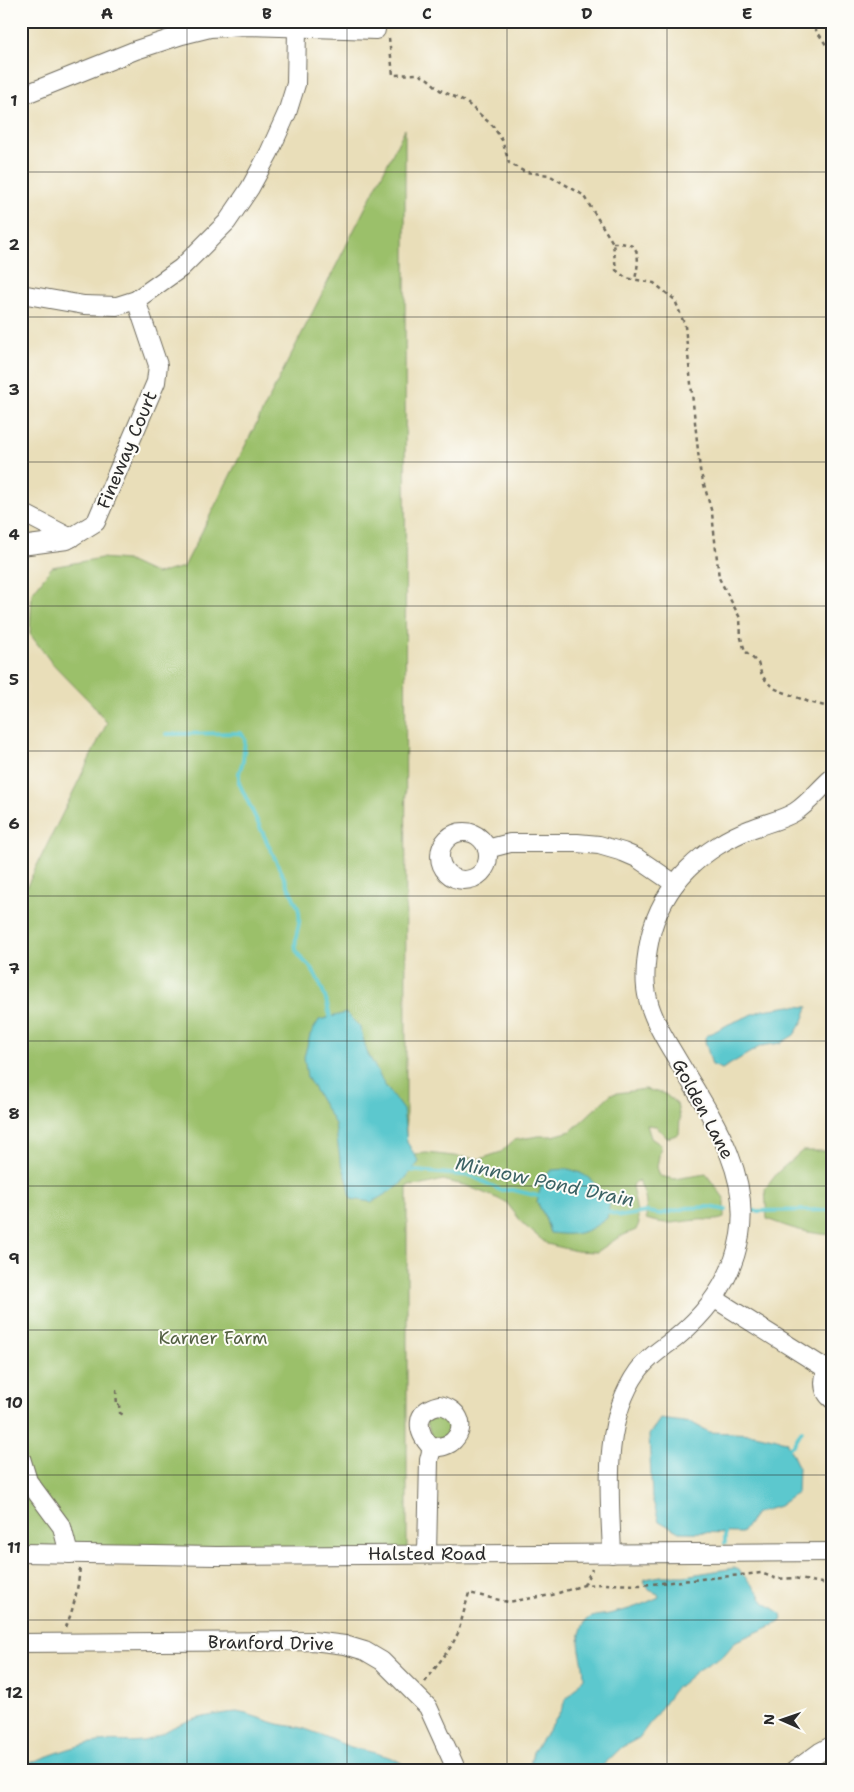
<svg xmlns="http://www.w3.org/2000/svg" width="854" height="1792" font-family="'Shantell Sans',sans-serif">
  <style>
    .green { fill: #9bc06b; stroke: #63764b; fill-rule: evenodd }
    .water { fill: #5bc8ce; stroke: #437a7c }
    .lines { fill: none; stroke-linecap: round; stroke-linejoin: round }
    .stream { stroke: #5bc8ce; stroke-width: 4 }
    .minor-casing { stroke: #6e6a5d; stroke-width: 20 }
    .path { stroke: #6e6a5d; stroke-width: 2.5; stroke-dasharray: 4 4; stroke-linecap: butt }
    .minor { stroke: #fff; stroke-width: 18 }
    .grid { fill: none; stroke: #2b2b2b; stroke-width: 1; stroke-opacity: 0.55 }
    .labels { text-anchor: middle; stroke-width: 4; stroke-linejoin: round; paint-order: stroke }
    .street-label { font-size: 18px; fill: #2b2b2b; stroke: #fdfcf7 }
    .park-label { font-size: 18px; fill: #525f41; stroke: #fdfcf7 }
    .water-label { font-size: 19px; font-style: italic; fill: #3c6264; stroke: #fdfcf7 }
    .neatline { fill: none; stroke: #2b2b2b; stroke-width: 2 }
    .grid-label { font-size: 16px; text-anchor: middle; font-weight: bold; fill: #2b2b2b }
  </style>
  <rect width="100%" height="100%" fill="#fdfcf7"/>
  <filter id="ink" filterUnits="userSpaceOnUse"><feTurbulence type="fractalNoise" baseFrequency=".02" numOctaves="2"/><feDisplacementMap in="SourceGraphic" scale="10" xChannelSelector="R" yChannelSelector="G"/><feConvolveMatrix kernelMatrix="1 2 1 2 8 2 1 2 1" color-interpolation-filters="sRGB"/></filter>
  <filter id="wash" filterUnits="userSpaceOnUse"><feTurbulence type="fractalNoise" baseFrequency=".0096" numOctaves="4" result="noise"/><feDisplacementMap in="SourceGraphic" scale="20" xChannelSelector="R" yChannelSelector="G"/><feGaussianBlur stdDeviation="1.12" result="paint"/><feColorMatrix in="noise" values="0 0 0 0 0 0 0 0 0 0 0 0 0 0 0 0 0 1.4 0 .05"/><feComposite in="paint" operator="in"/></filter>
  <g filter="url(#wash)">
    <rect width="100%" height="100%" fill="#e9deb9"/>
    <g class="green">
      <path d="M405,129L406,1176L418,1162L414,1154L427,1153L480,1159L501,1152L514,1140L539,1136H553L571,1131L611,1094L645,1089L665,1094L677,1104L680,1119L679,1134L667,1138L656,1126L647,1125L651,1138L661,1145L657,1167L660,1176L674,1179L706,1174L724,1198V1218C714,1222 707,1219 697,1220C675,1222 669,1226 646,1219C647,1205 646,1193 638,1180L632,1186L639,1223L636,1230L619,1237L597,1252L576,1251L547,1244L524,1225L506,1202L467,1186L443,1180L423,1185L407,1186V1556H21V898L107,723L93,705L51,662L30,634L32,593L52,567L101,558L126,560L156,574L184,567ZM580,1172L550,1233L545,1217L537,1202Z"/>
      <path d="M802,1151H826L833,1155V1235C805,1233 793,1229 767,1219L765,1189L778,1172Z"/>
      <path d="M440,1412L451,1420C453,1432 446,1442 432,1437L426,1421L429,1417Z"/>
    </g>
    <g class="water">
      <polygon points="791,1006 808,1007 803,1021 794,1035 781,1043 761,1046 722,1069 712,1065 705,1041 706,1036 729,1024 763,1010"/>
      <polygon points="346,1013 360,1027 367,1052 384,1084 403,1110 407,1142 419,1162 399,1186 372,1202 351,1199 348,1182 340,1159 335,1124 307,1077 304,1057 310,1035 319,1020"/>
      <path d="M568,1169C590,1174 596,1185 610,1202L607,1218C586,1234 576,1236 550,1233L545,1217L537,1202L543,1177L552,1170Z"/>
      <polygon points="660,1419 692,1423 709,1432 755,1434 786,1441 798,1466 797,1493 779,1506 756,1513 742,1533 679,1532 659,1521 652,1498 649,1435"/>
      <path d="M734,1568L739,1570L759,1593L764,1602L781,1613L782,1620L778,1623L736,1641L724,1655L699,1669L674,1690L639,1738L622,1747L597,1771H529L533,1752L558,1716L566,1699L584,1678C584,1654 572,1643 586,1620C595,1614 603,1616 613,1613C629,1610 644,1604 659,1597L658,1594L649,1590L644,1583L645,1579L661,1576H684Z"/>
      <path d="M238,1712C252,1715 264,1720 278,1724C287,1726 296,1726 305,1729C321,1734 336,1742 351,1747C372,1753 396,1755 412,1771H21V1766C47,1757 71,1746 98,1742C113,1740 128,1743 143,1741C157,1738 166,1730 178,1725C194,1718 220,1713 238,1712Z"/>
    </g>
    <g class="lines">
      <g class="stream">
        <path d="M166,734L241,733L245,739L243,761L239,773V783L298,907C303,926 293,933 296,949C298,957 305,961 310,967C322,983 327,1001 331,1021"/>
        <polyline points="406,1170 472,1176 500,1190 513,1190 542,1197"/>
        <polyline points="605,1211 622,1216 647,1212 661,1214 686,1208 709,1207 726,1210"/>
        <polyline points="753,1211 833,1210"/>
        <polyline points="829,1336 832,1324 830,1239 833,1223"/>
        <polyline points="785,1451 794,1444 802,1430"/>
        <polyline points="725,1530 725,1543"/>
      </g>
    </g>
  </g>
  <g filter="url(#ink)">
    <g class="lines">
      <g class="minor-casing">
        <g id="minor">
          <polyline points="21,96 136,50 182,35 210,28 245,26 376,30"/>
          <polyline points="21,294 84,305 117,306 136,300 181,268 227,222 250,188 269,153 287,113 296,84 297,28"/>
          <polyline points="21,512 71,538"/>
          <polyline points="21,546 67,540 96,522 156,382 158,365 136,300"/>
          <circle cx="464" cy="856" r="24"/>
          <polyline points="487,849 510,843 577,843 599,845 623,852 637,858 675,884"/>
          <polyline points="715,1299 828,1370"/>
          <path d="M833,1365C821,1375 821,1391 833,1400"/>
          <path d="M439,1405C457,1408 468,1425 454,1440C449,1446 440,1447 432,1448C416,1432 413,1411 439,1405Z"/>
          <polyline points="21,1458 28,1481 62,1527 69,1554"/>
          <polyline points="21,1553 217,1556 833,1552"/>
          <polyline points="427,1554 429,1460 432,1448"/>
          <path d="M612,1554C610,1494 601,1423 638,1371C648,1357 664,1347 677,1337C710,1310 733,1278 740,1235C751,1168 706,1109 674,1054C664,1038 652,1018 648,999C643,980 646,957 650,938C655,913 670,887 688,869C705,852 729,837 751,829C766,823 782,820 795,812C809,803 820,788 833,777"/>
          <polyline points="21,1643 313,1641 345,1645 365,1651 382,1661 428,1707 457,1771"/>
          <polyline points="794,1771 820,1752 833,1745"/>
        </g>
      </g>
      <g class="path">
        <polyline points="810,21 833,55"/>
        <polyline points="389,38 393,75 418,74 428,79 440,90 467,103 493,126 502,140 509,163 525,172 549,175 583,195 613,243 616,270 626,278 654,283 675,300 685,326 700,470 712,513 719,578 740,618 741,638 745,651 758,663 762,676 773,688 809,702 833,708"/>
        <path d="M613,243C618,243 625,243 630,245C642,249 637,270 635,279"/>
        <polyline points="116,1390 117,1405 119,1405 120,1413 126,1416"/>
        <polyline points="584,1585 592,1569"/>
        <path d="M66,1627C74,1607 78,1589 80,1567"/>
        <polyline points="425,1682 452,1645 458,1633 469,1593 508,1602 552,1595 584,1585 603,1584 641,1585 761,1573 777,1579 794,1578 833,1585"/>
      </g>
      <use href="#minor" class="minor"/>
    </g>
  </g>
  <path class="grid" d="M187,21V1771M347,21V1771M507,21V1771M667,21V1771M21,172H833M21,317H833M21,462H833M21,606H833M21,751H833M21,896H833M21,1041H833M21,1186H833M21,1330H833M21,1475H833M21,1620H833"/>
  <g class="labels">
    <g class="street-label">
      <text transform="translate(127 450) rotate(-67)" y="6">Fineway Court</text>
      <text transform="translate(703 1109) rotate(62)" y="6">Golden Lane</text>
      <text x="427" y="1560">Halsted Road</text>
      <text transform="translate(271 1643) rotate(1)" y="6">Branford Drive</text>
    </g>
    <g class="park-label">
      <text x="213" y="1344">Karner Farm</text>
    </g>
    <g class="water-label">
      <text transform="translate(545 1181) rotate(12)" y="7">Minnow Pond Drain</text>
    </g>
  </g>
  <rect width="854" height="1792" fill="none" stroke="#fdfcf7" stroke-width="55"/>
  <g transform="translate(782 1720) rotate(272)" stroke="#fdfcf7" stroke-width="4" paint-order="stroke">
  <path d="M0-4L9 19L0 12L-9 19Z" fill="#2b2b2b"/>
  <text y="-8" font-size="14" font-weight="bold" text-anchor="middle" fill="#2b2b2b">N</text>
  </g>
  <rect x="28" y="28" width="798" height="1736" class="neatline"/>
  <g class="grid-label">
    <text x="107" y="19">A</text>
    <text x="267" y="19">B</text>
    <text x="427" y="19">C</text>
    <text x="587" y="19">D</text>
    <text x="747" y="19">E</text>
    <text x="14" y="106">1</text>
    <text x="14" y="250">2</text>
    <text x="14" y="395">3</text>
    <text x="14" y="540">4</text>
    <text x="14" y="685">5</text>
    <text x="14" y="829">6</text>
    <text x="14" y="974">7</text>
    <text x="14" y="1119">8</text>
    <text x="14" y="1264">9</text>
    <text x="14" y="1408">10</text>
    <text x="14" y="1553">11</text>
    <text x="14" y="1698">12</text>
  </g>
</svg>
